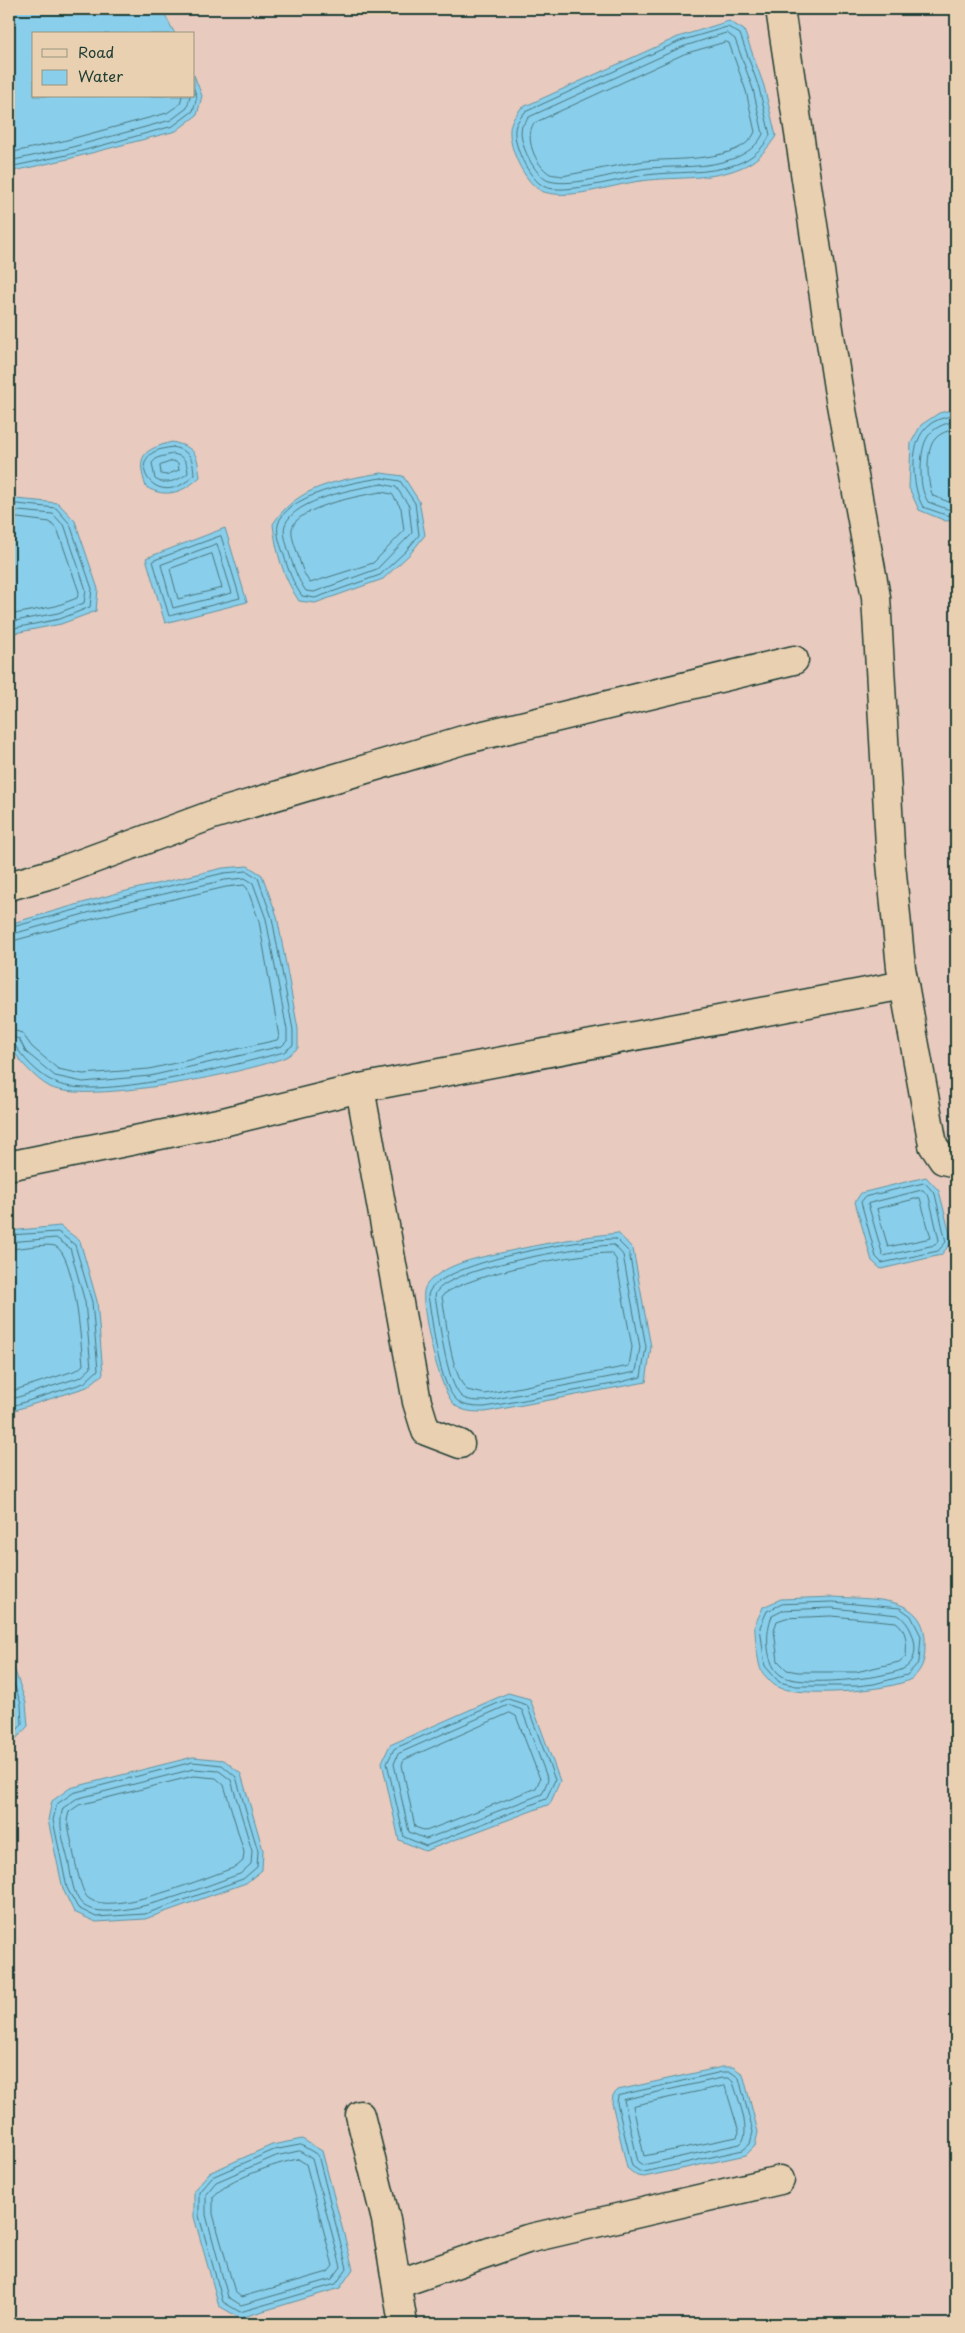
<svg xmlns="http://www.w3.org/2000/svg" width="965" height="2333" font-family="'Playpen Sans',sans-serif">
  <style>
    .water { fill: #89ceeb; stroke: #5f94a2 }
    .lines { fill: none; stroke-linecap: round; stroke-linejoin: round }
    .shore { stroke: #49777d; stroke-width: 1 }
    .street-casing { stroke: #1f3d34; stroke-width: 31 }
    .street { stroke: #e8d0b0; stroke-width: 28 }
  </style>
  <rect width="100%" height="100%" fill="#e8cabe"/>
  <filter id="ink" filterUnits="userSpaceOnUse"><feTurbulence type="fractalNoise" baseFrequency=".02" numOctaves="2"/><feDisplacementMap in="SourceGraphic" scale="10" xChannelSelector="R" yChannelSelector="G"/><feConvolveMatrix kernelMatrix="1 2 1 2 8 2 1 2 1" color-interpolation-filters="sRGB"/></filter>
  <g filter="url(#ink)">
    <g class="water">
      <polygon points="9,9 162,9 175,34 34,34 34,96 194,96 194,75 202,96 197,115 176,131 68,159 9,172"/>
      <path d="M729,21L744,30L764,86L776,136C766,151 756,162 740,168C711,180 679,177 649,180C618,182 574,201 544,192C525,186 505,142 511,124C512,119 518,113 521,108L678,37Z"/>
      <polygon points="956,409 956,520 946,521 919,510 909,488 911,443 921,425 939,413"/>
      <path d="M172,442C196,448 197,453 200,477C184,492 166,499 146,487C136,456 142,450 172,442Z"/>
      <path d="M381,473L403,476L419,501L425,535L410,554L383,579L315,603L299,601C283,577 276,552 273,524C297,486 339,480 381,473Z"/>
      <polygon points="16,499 58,503 75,521 98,589 96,611 61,624 9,634 9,501"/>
      <polygon points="225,528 247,602 165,623 146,558"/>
      <path d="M248,866L262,875L277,916L298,1029V1048C294,1051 290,1055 286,1057C247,1073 86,1105 50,1087C34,1078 17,1059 9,1043V924L114,894L223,868Z"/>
      <polygon points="926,1177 939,1191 952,1242 941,1255 881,1269 872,1261 855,1202 861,1193"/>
      <polygon points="60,1226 80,1241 97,1301 103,1374 87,1387 9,1412 9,1231"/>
      <path d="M618,1233L633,1249L651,1347L646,1382L485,1412C475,1412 464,1412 456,1406C440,1395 421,1310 424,1291C425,1286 428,1282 432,1279C453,1261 483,1257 510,1251C546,1243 581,1237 618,1233Z"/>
      <path d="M833,1597C870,1600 928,1593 925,1646C925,1659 923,1670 911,1679C892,1691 796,1698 776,1686C772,1684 763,1674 761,1670C758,1664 754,1630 755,1625C757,1619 761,1613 763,1607L781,1599Z"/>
      <polygon points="9,1663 13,1665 26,1703 28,1726 15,1740 9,1742"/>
      <polygon points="508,1693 530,1699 560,1781 550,1804 425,1851 399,1840 382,1762 390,1745"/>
      <polygon points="193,1757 224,1760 241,1774 263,1850 262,1870 246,1883 145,1919 96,1922 74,1912 63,1889 48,1820 52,1801 70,1788"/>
      <polygon points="722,2067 733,2067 743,2074 758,2132 755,2146 746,2155 644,2177 637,2176 627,2168 612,2103 613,2095 618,2090"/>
      <polygon points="302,2139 322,2151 353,2269 340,2288 240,2318 219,2306 194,2217 194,2190 209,2173 272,2145"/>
    </g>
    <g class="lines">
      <g class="shore">
        <path d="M728,27L740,34L759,88L770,135C764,148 751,159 737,164C707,175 677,171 646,175C623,178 564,195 545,187C529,180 510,141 516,125C518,120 522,116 525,112L680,41Z"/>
        <path d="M727,33L735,39L753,89L763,134C758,145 747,153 735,158C707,169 677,166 648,168C621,171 574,188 549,181C535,177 517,141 522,126C524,123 527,120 529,117L682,47Z"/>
        <path d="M726,42L729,43L746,91L755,132C742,163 672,158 645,161C617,165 590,171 562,176C559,175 553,175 550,174C535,165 524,137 534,123L684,54Z"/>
        <polyline points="9,153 63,141 167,113 180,104 182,96"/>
        <polyline points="9,161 65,149 171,120 187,108 190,96"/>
        <polyline points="9,167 67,155 173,126 193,111 197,97 194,89"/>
        <path d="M956,415C945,417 932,420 925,429C909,446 912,488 923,507L946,515L956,516"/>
        <path d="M956,421C927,427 922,440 921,468C921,481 921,490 928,502L947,509H956"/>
        <path d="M956,429C949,430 940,433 935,439C925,450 927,484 933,496L949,502H956"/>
        <path d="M173,447C190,452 193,457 194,475C159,511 128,466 154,452C159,449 167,448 173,447Z"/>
        <path d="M173,454C184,456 187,461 188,473C180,480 164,486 155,479L152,463L157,458Z"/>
        <polygon points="173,461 178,463 179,470 166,475 161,474 160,466"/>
        <path d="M382,478L400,481L415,503L419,535L406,551L380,575L315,598L302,596C293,583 288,570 284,555C281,547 276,534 278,525C284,495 357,481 382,478Z"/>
        <path d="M382,484L396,487L409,506L412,533L377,569L314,592L306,591C298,580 294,568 290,556C288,548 282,533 285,525C294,499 358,488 382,484Z"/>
        <path d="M381,492L392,494L401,508L404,531L373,563L310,583C304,575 301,566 298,555C296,548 291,538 292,529C295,507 363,495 381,492Z"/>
        <polyline points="9,506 17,504 56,508 70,524 92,589 90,607 60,619 9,629"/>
        <polyline points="9,512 18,511 53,514 65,527 86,590 84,603 58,613 9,622"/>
        <polyline points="9,519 18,518 50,522 58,531 79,592 77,598 56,606 9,615"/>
        <polygon points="221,536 240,598 169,616 153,561"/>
        <polygon points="217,544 232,593 173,608 161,565"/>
        <polygon points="212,554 222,588 178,599 170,569"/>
        <path d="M9,928L115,899L224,873L247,871L258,878L272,918L293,1030V1045L284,1052C239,1064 90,1104 52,1081C37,1073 23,1058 14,1044L9,1042"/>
        <polyline points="9,935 116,905 225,880 245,878 253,883 266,919 287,1030 287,1041 282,1046 150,1076 83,1082 55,1076 26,1052 19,1039 9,1036"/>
        <polyline points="9,942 118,912 226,887 244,885 247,888 259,921 279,1037 277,1040 149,1069 83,1074 58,1069 32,1047 22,1033 9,1029"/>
        <polygon points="925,1183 935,1194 946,1242 938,1251 882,1263 876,1257 861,1202 865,1197"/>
        <polygon points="923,1190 929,1197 939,1240 935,1245 883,1256 868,1204"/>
        <polygon points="920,1198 931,1238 888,1247 877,1209"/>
        <polyline points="9,1235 58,1232 75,1245 92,1302 98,1370 84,1383 9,1407"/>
        <path d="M616,1239L629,1252L646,1347L641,1377L613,1384L485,1407C477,1407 466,1407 459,1402C438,1388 433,1321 428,1296C431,1263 586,1238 616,1239Z"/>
        <polyline points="9,1242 56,1238 70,1248 85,1302 91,1368 81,1377 9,1400"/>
        <path d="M614,1245L623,1255L640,1347L636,1372L485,1401C477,1401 468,1401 462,1397C446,1384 439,1317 435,1296C437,1269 588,1245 614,1245Z"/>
        <path d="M9,1249C20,1249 46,1243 55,1246C75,1254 81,1343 83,1365L77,1370L9,1392"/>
        <path d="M611,1253L616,1259L632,1347L629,1366L485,1394L467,1390C450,1372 447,1322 442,1297L444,1294C472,1274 575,1253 611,1253Z"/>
        <polygon points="833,1602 900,1608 911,1616 921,1636 919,1662 907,1675 874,1684 857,1686 796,1686 779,1682 765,1666 760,1627 767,1611 782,1604"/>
        <path d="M832,1608L898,1615C914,1625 924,1659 903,1669C883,1679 799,1687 782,1676C765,1666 765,1631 772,1616L784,1610Z"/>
        <path d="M832,1616L896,1622C907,1630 907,1643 906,1656L899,1662L856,1672H798L787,1670L778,1661L774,1630L777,1621L786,1618Z"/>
        <polyline points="9,1669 21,1704 22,1724 13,1735 9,1736"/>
        <polygon points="508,1699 527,1705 555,1780 546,1799 426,1846 404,1837 387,1763 394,1749"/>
        <polygon points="509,1705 522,1710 548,1780 542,1794 426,1839 409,1832 394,1764 398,1754"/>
        <polygon points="510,1713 516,1716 540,1779 536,1788 426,1831 415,1827 402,1765 404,1760"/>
        <polygon points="193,1762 222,1765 236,1777 258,1851 257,1867 243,1879 145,1914 96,1917 78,1908 67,1888 53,1820 57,1804 73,1793"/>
        <path d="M194,1769L219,1771L231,1780L252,1851L251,1864L240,1874C210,1884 107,1928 82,1904C73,1895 71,1876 69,1864C65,1846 57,1826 63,1808L76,1799Z"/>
        <path d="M194,1776L216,1778L224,1785L244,1852L243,1861L236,1867C209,1876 111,1918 88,1898C78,1889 71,1836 67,1820L69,1812L79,1805Z"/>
        <polygon points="722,2072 731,2072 739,2078 753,2132 750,2144 743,2150 644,2172 639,2171 632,2166 617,2103 618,2096"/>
        <path d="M722,2078H729L733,2082C737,2096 753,2134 740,2144L643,2165L638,2162L624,2100Z"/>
        <polygon points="725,2086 739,2132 737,2137 644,2156 633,2106"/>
        <polygon points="301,2145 318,2155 347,2268 336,2284 240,2312 223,2302 199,2216 199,2192 212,2177 274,2150"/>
        <polygon points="300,2151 312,2159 341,2267 332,2279 241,2305 228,2297 206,2215 206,2194 216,2182 276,2156"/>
        <path d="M298,2159L306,2164L333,2266L328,2272L241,2297L235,2292L213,2214V2197C227,2180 276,2163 298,2159Z"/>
      </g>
      <g class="street-casing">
        <g id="street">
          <polyline points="780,9 838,388 876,597 891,863 901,968 933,1145 943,1160 956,1163"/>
          <polyline points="9,886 58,872 212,815 463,740 794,660"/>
          <polyline points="360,1088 417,1402 426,1431 460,1444"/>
          <polyline points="9,1163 13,1165 223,1122 360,1088 904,985"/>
          <polyline points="360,2115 386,2220 403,2324"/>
          <polyline points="397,2284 527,2239 780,2180"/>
        </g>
      </g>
      <use href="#street" class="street"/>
    </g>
  </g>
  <rect width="965" height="2333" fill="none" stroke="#e8d0b0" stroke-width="30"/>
  <rect x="15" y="15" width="935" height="2303" fill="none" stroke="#1f3d34" stroke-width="2" filter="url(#ink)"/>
  <rect x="32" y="32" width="162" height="65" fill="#e8d0b0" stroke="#98957e"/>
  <rect x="42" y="49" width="25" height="8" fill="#e8d0b0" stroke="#98957e"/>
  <text x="78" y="58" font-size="15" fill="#1f3d34">Road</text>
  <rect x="42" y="70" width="25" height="15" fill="#89ceeb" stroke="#98957e"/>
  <text x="78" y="82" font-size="15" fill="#1f3d34">Water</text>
</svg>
